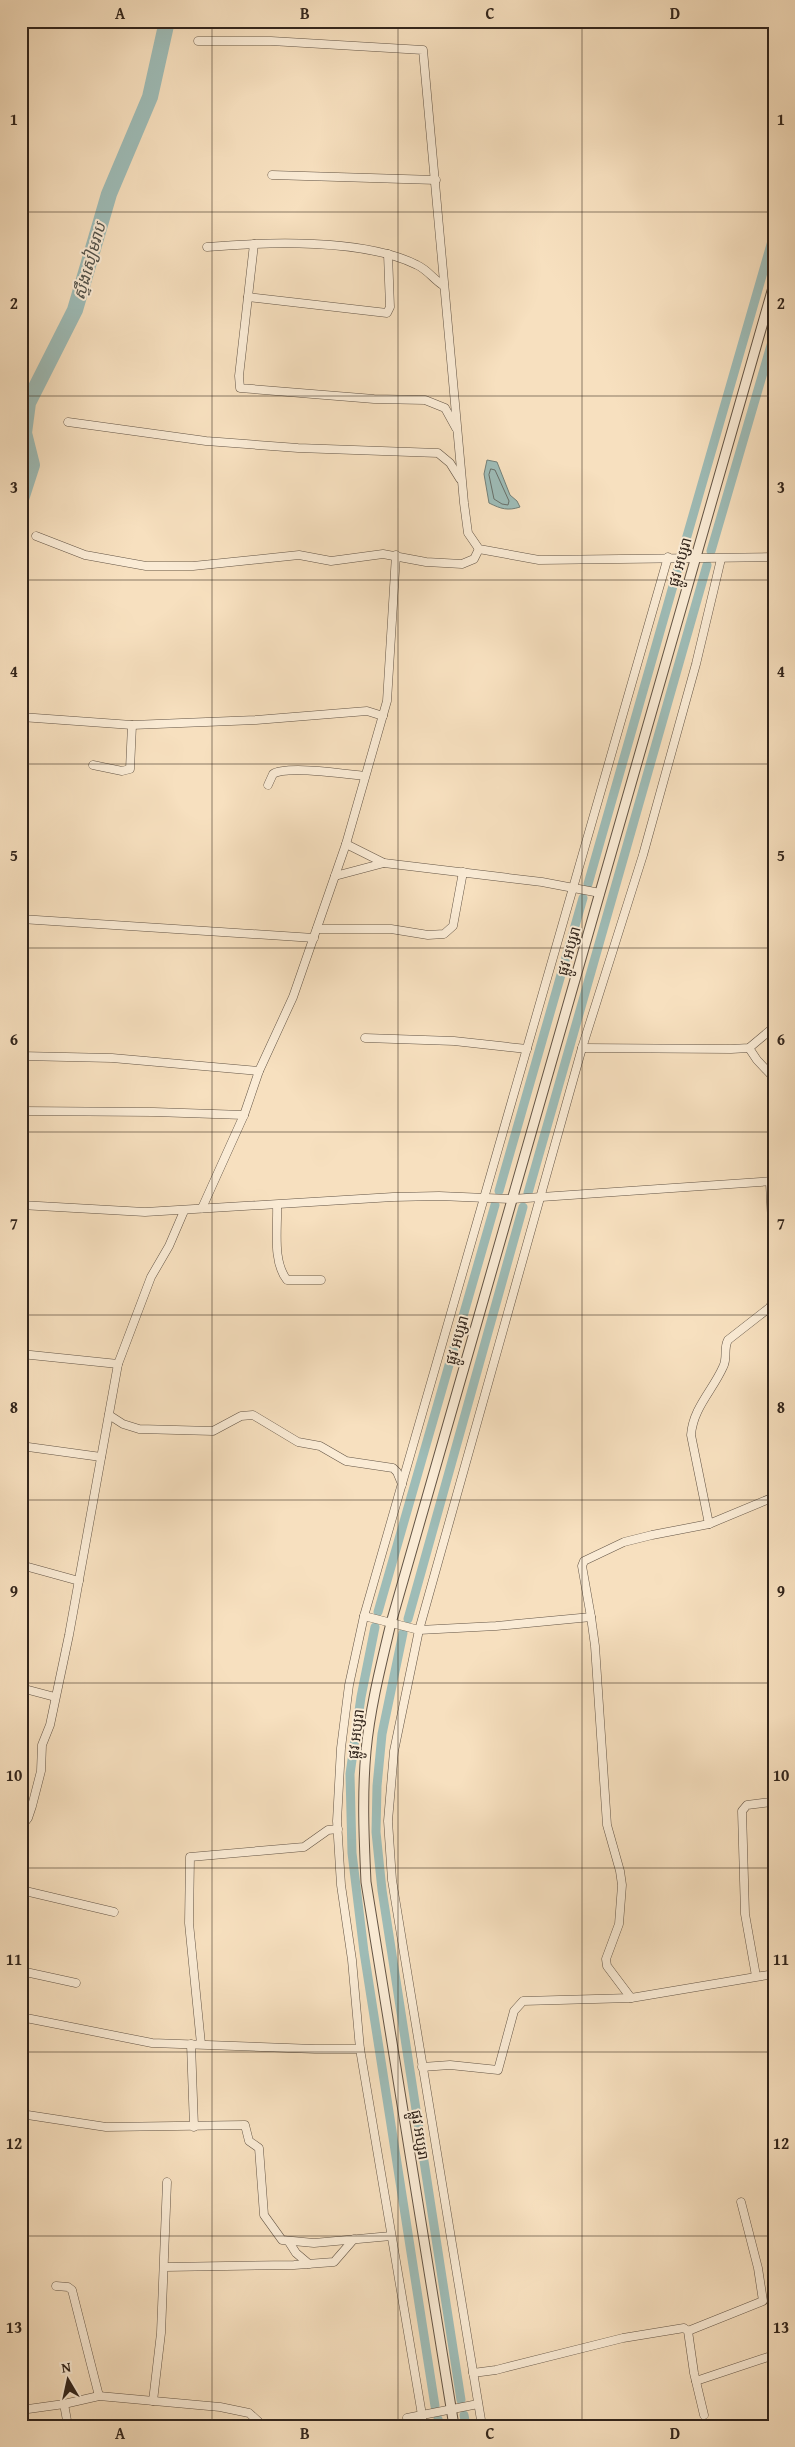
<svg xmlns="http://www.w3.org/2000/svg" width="795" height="2447" font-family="'Gentium Book Plus','Noto Sans Khmer',serif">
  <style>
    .water { fill: #9ebcb7; stroke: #738079 }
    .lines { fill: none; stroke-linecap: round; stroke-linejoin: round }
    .shore { stroke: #68706a; stroke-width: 1 }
    .canal { stroke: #9ebcb7; stroke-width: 9 }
    .river { stroke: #9ebcb7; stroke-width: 16 }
    .minor-casing { stroke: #635445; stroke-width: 9 }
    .tertiary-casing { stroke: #635445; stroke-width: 11 }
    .minor { stroke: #faebd5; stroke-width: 8 }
    .tertiary { stroke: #faebd5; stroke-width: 9 }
    .grid { fill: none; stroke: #32251c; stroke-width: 1; stroke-opacity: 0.55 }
    .labels { text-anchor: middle; stroke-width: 4; stroke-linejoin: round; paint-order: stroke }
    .street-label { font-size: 15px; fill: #32251c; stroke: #faebd5 }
    .water-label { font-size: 16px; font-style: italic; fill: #52524a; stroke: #faebd5 }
    .neatline { fill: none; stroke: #32251c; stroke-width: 2 }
    .grid-label { font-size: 16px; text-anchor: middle; font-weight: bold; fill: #32251c }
  </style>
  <rect width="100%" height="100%" fill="#f7e0bf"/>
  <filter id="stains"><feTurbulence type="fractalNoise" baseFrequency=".004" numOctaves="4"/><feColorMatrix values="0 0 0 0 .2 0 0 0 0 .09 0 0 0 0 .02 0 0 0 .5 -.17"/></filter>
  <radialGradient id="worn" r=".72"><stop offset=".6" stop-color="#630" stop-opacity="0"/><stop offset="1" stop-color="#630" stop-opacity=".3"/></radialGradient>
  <path class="water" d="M487,460L497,462L510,495L517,501L520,507C508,511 501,509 489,503L484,474Z"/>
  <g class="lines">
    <polygon class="shore" points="491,469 495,470 509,501 508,505 502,504 494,499 489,475"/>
    <g class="canal">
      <polyline points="683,550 774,234"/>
      <polyline points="711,551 774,335"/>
      <polyline points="588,884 679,565"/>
      <polyline points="499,1191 583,898"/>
      <polyline points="528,1193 707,565"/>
      <polyline points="378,1612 495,1205"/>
      <polyline points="408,1619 523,1207"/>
      <polyline points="375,1627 361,1697 350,1774 352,1853 364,1952 435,2406"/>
      <polyline points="403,1633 382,1734 377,1786 376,1832 382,1890 461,2400"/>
      <polyline points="464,2415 466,2426"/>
      <polyline points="438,2419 439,2426"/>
    </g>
    <polyline class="river" points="21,499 32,465 24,433 28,403 75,310 109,194 150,97 167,21"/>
    <g class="minor-casing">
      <g id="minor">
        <polyline points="198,41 271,41 423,50 464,503 468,533 479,549 539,560 774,557"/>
        <polyline points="272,175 436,180"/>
        <polyline points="254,244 239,376 240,388 374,399 425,400 445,408 456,428"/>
        <path d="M207,247C265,242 364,238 417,265C428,270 434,280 444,286"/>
        <polyline points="248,297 387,313 390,307 388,254"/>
        <polyline points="68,422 206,441 298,448 438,453 450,463 460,479"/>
        <polyline points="772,478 774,478"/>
        <polyline points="36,536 85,555 146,566 193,566 299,555 331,561 383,554 426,562 462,564 474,559 479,549"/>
        <polyline points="21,717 132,725 256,720 367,711 383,716"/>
        <polyline points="93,765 122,771 130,769 132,725"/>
        <path d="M268,785L273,774C286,765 347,774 365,776"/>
        <polyline points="346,844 384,863 542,882 600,893"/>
        <polyline points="335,876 384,863"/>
        <polyline points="21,919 314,938"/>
        <polyline points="317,929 391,929 428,935 444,934 453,926 463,872"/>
        <polyline points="365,1038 454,1041 527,1049"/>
        <polyline points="582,1048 731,1049 749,1048 774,1027"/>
        <polyline points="749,1048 757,1060 774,1078"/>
        <polyline points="21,1056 112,1058 259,1071"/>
        <polyline points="21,1111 154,1112 244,1115"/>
        <polyline points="770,1182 774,1264"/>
        <polyline points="21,1205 145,1212 393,1197 439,1196 512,1199 774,1181"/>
        <path d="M277,1205C278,1228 272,1261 287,1280H321"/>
        <polyline points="202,1208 244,1115 259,1071 293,997 346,844 387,701 396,555"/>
        <polyline points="21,1354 118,1364"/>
        <polyline points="109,1415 123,1424 139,1429 213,1431 241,1416 253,1415 298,1442 320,1446 346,1461 393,1468 397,1472 402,1484"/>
        <polyline points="21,1446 101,1457"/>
        <path d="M709,1524L691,1435C693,1408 713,1390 723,1367C728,1358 723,1349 728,1340L769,1308L774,1301"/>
        <polyline points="21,1565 79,1581"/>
        <polyline points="364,1616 419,1630 496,1626 591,1617 582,1566 584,1561 624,1542 652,1535 709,1524 774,1497"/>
        <polyline points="591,1617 595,1646 607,1825 620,1871 622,1885 619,1924 606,1959 607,1966 631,1998"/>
        <polyline points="21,1688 55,1697"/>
        <polyline points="21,1827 28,1818 32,1806 41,1771 42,1745 50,1725 69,1635 118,1364 151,1277 169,1246 184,1211"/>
        <polyline points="21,1890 114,1912"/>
        <polyline points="21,1971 76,1983"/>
        <polyline points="756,1976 745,1914 742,1811 747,1805 771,1802"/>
        <polyline points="21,2017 152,2043 315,2049 360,2049"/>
        <polyline points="191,2044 194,2127"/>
        <polyline points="201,2044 189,1923 190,1857 304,1847 328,1830 338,1829"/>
        <polyline points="422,2067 450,2065 498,2070 514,2011 523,2001 631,1998 774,1974"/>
        <polyline points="21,2114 106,2127 245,2125 249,2141 259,2148 264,2215 282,2240 314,2243 391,2236"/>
        <polyline points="289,2242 296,2253 309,2264"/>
        <polyline points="165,2267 294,2265 334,2262 354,2239"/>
        <polyline points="56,2286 68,2287 72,2290 99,2396"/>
        <polyline points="688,2331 763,2301 758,2268 741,2202"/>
        <polyline points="473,2373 496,2370 623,2338 684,2328 688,2331 694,2373 704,2415"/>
        <polyline points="696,2381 774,2355"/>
        <polyline points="153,2401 161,2333 167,2182"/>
        <polyline points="64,2404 68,2426"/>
        <polyline points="21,2410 64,2404 99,2396 220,2407 249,2413 259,2422 258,2426"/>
        <polyline points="407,2418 478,2404"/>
        <polyline points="422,2426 422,2415 360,2049 352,1960 341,1885 337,1821 341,1748 349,1685 364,1616 668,557"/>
        <polyline points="482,2426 392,1880 388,1821 394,1751 419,1630 582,1048 643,855 696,664 721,559"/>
      </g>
    </g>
    <g class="tertiary-casing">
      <path id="tertiary" d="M454,2426L366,1882C364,1839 362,1795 366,1751C370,1708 381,1665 391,1623L774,284"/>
    </g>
    <use href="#minor" class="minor"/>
    <use href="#tertiary" class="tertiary"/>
  </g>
  <path class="grid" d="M212,21V2426M398,21V2426M582,21V2426M21,212H774M21,396H774M21,580H774M21,764H774M21,948H774M21,1132H774M21,1315H774M21,1500H774M21,1683H774M21,1868H774M21,2052H774M21,2236H774"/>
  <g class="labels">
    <g class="street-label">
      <text transform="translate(680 562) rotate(-74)" y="5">ផ្លូវ អប្សរា</text>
      <text transform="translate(569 951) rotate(-74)" y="5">ផ្លូវ អប្សរា</text>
      <text transform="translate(457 1340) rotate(-74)" y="5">ផ្លូវ អប្សរា</text>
      <text transform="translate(356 1734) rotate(-83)" y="5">ផ្លូវ អប្សរា</text>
      <text transform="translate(420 2135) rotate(81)" y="5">ផ្លូវ អប្សរា</text>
    </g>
    <g class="water-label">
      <text transform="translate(89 261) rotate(-74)" y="6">ស្ទឹងសៀមរាប</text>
    </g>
  </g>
  <rect width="795" height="2447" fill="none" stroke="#f7e0bf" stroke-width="55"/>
  <g transform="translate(68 2380) rotate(351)" stroke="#faebd5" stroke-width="4" paint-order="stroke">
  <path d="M0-4L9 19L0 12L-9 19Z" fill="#32251c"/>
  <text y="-8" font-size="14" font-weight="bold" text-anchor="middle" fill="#32251c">N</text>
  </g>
  <rect x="28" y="28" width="740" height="2392" class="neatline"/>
  <g class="grid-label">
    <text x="120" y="19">A</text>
    <text x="305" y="19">B</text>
    <text x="490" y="19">C</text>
    <text x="675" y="19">D</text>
    <text x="14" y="125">1</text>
    <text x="781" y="125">1</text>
    <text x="14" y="309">2</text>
    <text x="781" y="309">2</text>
    <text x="14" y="493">3</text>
    <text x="781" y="493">3</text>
    <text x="14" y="677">4</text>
    <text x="781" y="677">4</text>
    <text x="14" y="861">5</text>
    <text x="781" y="861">5</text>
    <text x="14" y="1045">6</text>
    <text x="781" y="1045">6</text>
    <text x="14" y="1229">7</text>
    <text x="781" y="1229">7</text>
    <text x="14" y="1413">8</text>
    <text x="781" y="1413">8</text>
    <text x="14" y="1597">9</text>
    <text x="781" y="1597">9</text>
    <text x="14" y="1781">10</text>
    <text x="781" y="1781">10</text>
    <text x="14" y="1965">11</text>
    <text x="781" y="1965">11</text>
    <text x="14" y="2149">12</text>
    <text x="781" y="2149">12</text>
    <text x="14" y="2333">13</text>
    <text x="781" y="2333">13</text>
    <text x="120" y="2439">A</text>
    <text x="305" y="2439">B</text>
    <text x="490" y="2439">C</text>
    <text x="675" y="2439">D</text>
  </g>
  <rect width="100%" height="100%" filter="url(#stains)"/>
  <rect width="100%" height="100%" fill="url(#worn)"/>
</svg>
